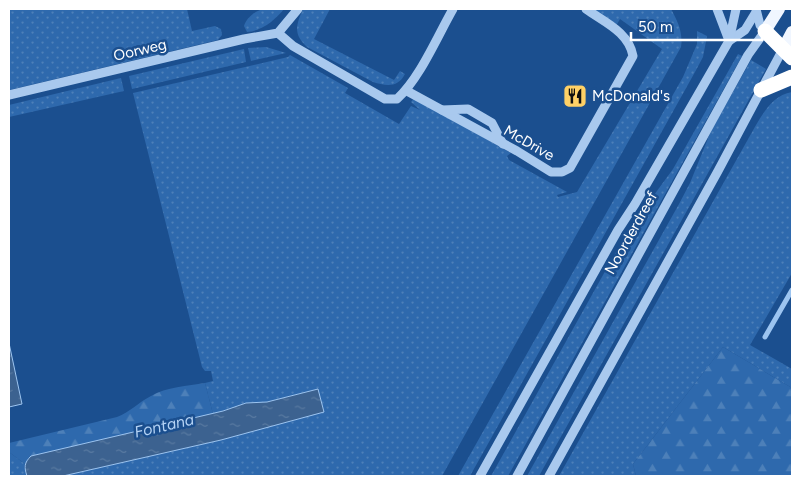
<svg xmlns="http://www.w3.org/2000/svg" width="801" height="485" font-family="Figtree,sans-serif">
  <style>
    .grass { fill: url(#grass-dots) }
    .forest { fill: url(#forest-firs) }
    .water { fill: url(#water-ripples); stroke: #9cc4f0 }
    .lines { fill: none; stroke-linecap: round; stroke-linejoin: round }
    .stream { stroke: #9cc4f0; stroke-width: 5 }
    .minor { stroke: #a9c9ee; stroke-width: 9 }
    .major { stroke: #f0f6ff; stroke-width: 12 }
    .highway { stroke: #fff; stroke-width: 15 }
    .labels { text-anchor: middle; stroke-width: 5; stroke-linejoin: round; paint-order: stroke }
    .street-label { font-size: 15px; fill: #fff; stroke: #1b4f8f }
    .poi-label { font-size: 15px; fill: #fff; stroke: #1b4f8f; text-anchor: start }
    .water-label { font-size: 16px; font-style: italic; fill: #b5d3f5; stroke: #1b4f8f }
  </style>
  <defs>
    <pattern id="grass-dots" width="8" height="8" patternUnits="userSpaceOnUse" patternTransform="scale(1.25)"><rect width="8" height="8" fill="#2e69ad"/><path d="M2 2h.1M6 6h.1" fill="none" stroke="#4d80b9" stroke-width="1.8" stroke-linecap="round"/></pattern>
    <pattern id="forest-firs" width="22" height="20" patternUnits="userSpaceOnUse" patternTransform="scale(1.25)"><rect width="22" height="20" fill="#2e69ad"/><path d="M5 1l3.5 6h-7zM16 11l3.5 6h-7z" fill="#4d80b9"/></pattern>
    <pattern id="water-ripples" width="26" height="14" patternUnits="userSpaceOnUse" patternTransform="scale(1.25)"><rect width="26" height="14" fill="#3c6290"/><path d="M2 4q2-2 4 0t4 0M15 11q2-2 4 0t4 0" fill="none" stroke="#597aa1"/></pattern>
  </defs>
  <rect width="100%" height="100%" fill="#1b4f8f"/>
  <g class="grass">
    <polygon points="9,9 187,9 192,31 215,26 221,29 222,35 218,40 9,90"/>
    <path d="M263,9H284C275,20 262,31 247,32L244,26C246,18 255,11 263,9Z"/>
    <path d="M303,9H330L314,39L394,80L400,71L405,74C398,88 386,86 373,82L307,47C293,34 296,25 303,9Z"/>
    <path d="M591,9H671C678,22 683,32 681,47L442,476H63L221,440L324,411L317,389L267,402L246,403L213,414L205,383L213,381L211,371H205L202,367L133,93L288,57L290,55L348,88L345,93L399,124L411,106L420,110L411,102L414,98L511,153L507,156L509,160L567,192L557,195L558,197L577,192L662,49L620,19L616,26Z"/>
    <polygon points="697,31 707,36 703,57 695,72 470,476 458,476 683,77 697,44"/>
    <polygon points="266,47 286,53 251,61 248,48"/>
    <polygon points="244,49 246,62 132,89 129,76"/>
    <polygon points="738,54 742,56 508,476 491,476 627,232 673,169"/>
    <polygon points="751,60 766,69 539,476 527,476 679,204 690,183 711,131"/>
    <polygon points="121,78 124,91 9,117 9,105"/>
    <path d="M792,92V273L750,345L792,369V388L723,347L633,464L636,476H559L756,125C765,110 774,95 792,92Z"/>
    <polygon points="9,452 25,464 24,467 27,476 9,476"/>
  </g>
  <g class="forest">
    <polygon points="723,347 792,388 792,476 636,476 633,464"/>
    <path d="M205,383L213,414L31,456L25,464L9,452V443L117,417C130,412 139,402 151,396C166,387 188,386 205,383Z"/>
  </g>
  <g class="water">
    <polygon points="9,343 22,404 9,407"/>
    <path d="M318,389L324,412L221,440L63,476H27C24,467 24,463 31,456L223,411L246,403L267,402Z"/>
  </g>
  <g class="lines">
    <polyline class="stream" points="765,337 792,290"/>
    <g class="minor">
      <polyline points="717,9 728,38"/>
      <path d="M278,33L293,46L385,99H397C420,78 437,37 453,9"/>
      <polyline points="729,41 745,30 756,12"/>
      <path d="M407,91L517,151L551,172H562L570,168L633,56C629,32 604,22 586,9"/>
      <polyline points="9,95 244,39 278,33 298,9"/>
      <polyline points="442,110 468,109 492,123 503,144"/>
      <polyline points="480,476 618,230 635,204 729,41 736,9"/>
      <polyline points="517,476 748,55 765,31 760,25 756,9"/>
      <polyline points="549,476 718,171 783,49"/>
    </g>
    <g class="major">
      <polyline points="765,31 779,9"/>
      <polyline points="783,49 792,32"/>
    </g>
    <g class="highway">
      <polyline points="765,31 792,58"/>
      <polyline points="761,90 792,77"/>
    </g>
  </g>
  <defs>
    <g id="restaurant-square" transform="scale(1.25)"><rect x="-9" y="-9" width="18" height="18" rx="4" fill="#ffd166" stroke="#1b4f8f"/><path d="M-5-6h1v4h1v-4h1v4h1v-4h1v5L-1.5 .5V6h-2V.5L-5-1ZM5-6V6H3V1.5H1.5Q1.5-4 5-6Z" fill="#111"/></g>
  </defs>
  <g fill-rule="evenodd">
    <use href="#restaurant-square" x="575" y="96"/>
  </g>
  <g class="labels">
    <g class="street-label">
      <text transform="translate(140 50) rotate(-13)" y="5">Oorweg</text>
      <text transform="translate(529 143) rotate(30)" y="5">McDrive</text>
      <text transform="translate(631 233) rotate(-61)" y="5">Noorderdreef</text>
    </g>
    <g class="poi-label">
      <text x="592" y="101">McDonald's</text>
    </g>
    <g class="water-label">
      <text transform="translate(164 425) rotate(-13)" y="6">Fontana</text>
    </g>
  </g>
  <rect width="801" height="485" fill="none" stroke="#ffffff" stroke-width="20"/>
  <path d="M631 32v8h131v-8" fill="none" stroke="#ffffff" stroke-width="2.5"/>
  <text x="638" y="32" font-size="15" fill="#ffffff" stroke="#1b4f8f" stroke-width="4" paint-order="stroke">50 m</text>
</svg>
